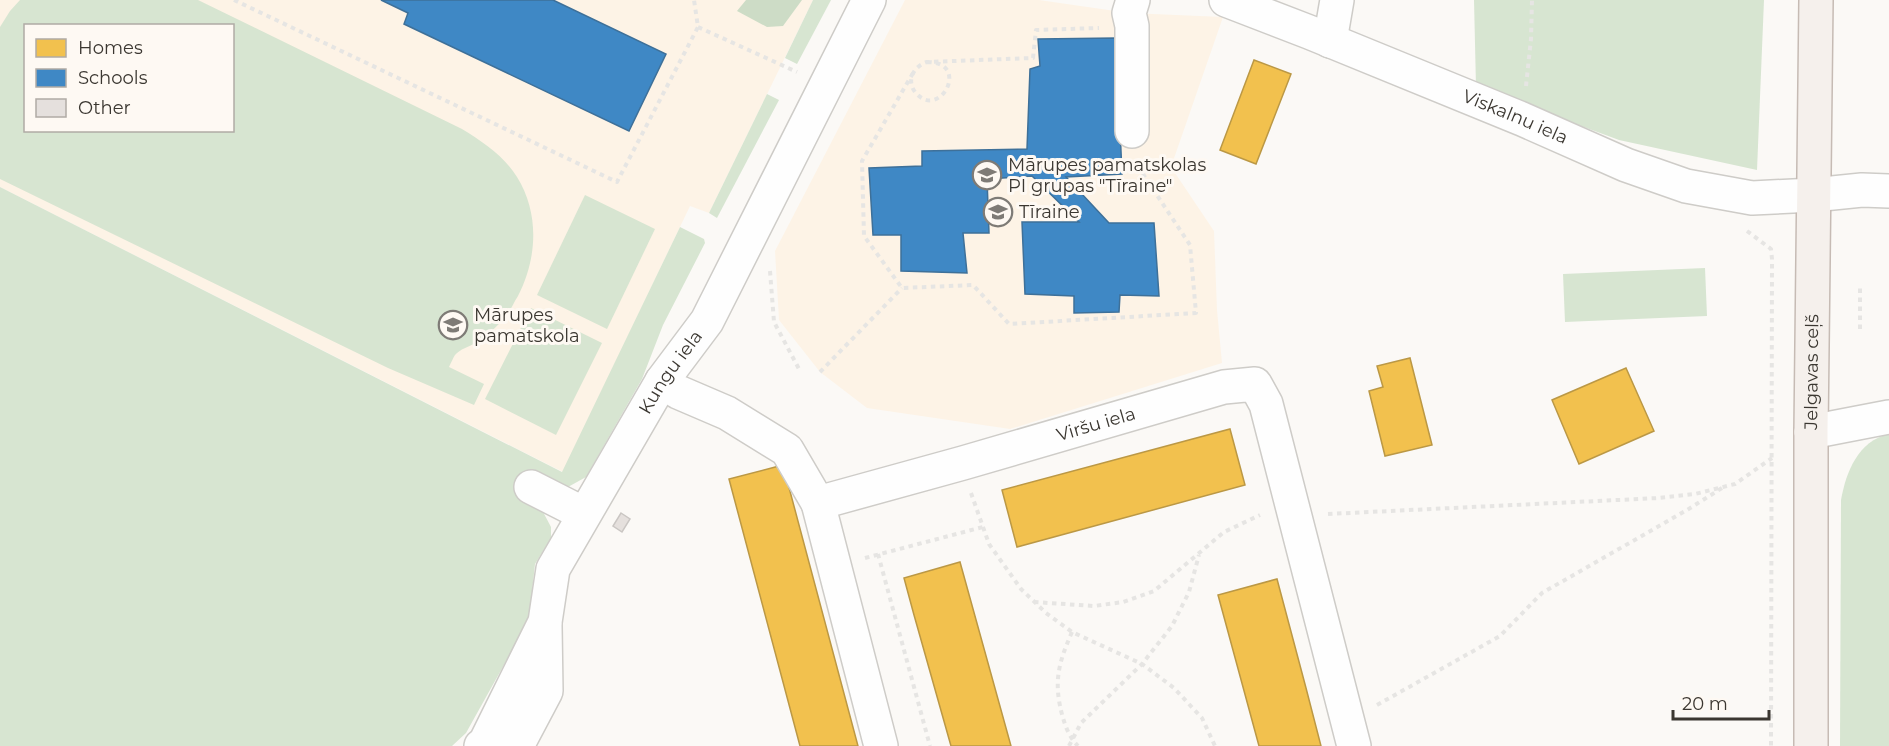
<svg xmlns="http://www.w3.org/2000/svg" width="1889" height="746" font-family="Montserrat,sans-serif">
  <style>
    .built { fill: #fdf3e6; fill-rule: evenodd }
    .green { fill: #d7e5d1; fill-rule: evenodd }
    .forest { fill: #cddcc6 }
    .homes { fill: #f2c14e; stroke: #bb9845; stroke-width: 1.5 }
    .schools { fill: #3f88c5; stroke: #3e7099; stroke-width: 1.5 }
    .building { fill: #e5e0dd; stroke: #cac6c3; stroke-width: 1.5 }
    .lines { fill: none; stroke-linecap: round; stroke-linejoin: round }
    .minor-casing { stroke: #ceccc8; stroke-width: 36 }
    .major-casing { stroke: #c6bbb4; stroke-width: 36 }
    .path { stroke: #e6e5e3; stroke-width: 4; stroke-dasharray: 4.5 4.5; stroke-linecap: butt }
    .minor { stroke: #fefefe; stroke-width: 33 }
    .major { stroke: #f5f0ec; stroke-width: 33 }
    .labels { text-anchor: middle; stroke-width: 6; stroke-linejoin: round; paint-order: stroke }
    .street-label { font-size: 18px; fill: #3b3731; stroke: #fef9f3 }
    .poi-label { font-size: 18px; fill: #3b3731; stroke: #fef9f3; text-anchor: start }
  </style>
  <rect width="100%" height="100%" fill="#fbf9f6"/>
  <g class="built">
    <path d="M0,0H813L709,213L690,206L563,472L0,187ZM26,26H232V130H26Z"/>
    <polygon points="905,0 1039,0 1129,13 1223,17 1171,167 1214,231 1217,310 1222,363 1010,429 867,408 820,372 779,320 775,251"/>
  </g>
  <g class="green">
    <path d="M20,0H198L462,129C483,142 504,156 517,177C540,214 537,259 518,296C514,302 511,310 506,316C498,326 487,336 475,343C469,347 460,349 455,355C453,358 451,363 449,367L484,384L474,405L388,368L0,179V27L10,11ZM26,26H232V130H26Z"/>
    <polygon points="813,0 831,0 797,64 785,58"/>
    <polygon points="1474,0 1764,0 1757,170 1619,140 1476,87"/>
    <polygon points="767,94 779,100 717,218 709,213"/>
    <polygon points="0,187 562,472 680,227 704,239 705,243 663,325 642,379 586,477 568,487 558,484 542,510 551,527 551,538 535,564 529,620 466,733 452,746 0,746"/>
    <polygon points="585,195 655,229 607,329 537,295"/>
    <polygon points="1705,268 1707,316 1565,322 1563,274"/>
    <polygon points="531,308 602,343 556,435 485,399"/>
    <path d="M1889,434V746H1840L1841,500C1846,472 1858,441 1889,434Z"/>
  </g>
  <polygon class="forest" points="746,0 802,0 783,26 767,27 737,11"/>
  <g class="homes">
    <polygon points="1254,60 1291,74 1256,164 1220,150"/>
    <polygon points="1410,358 1432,445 1385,456 1369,391 1383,387 1377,366"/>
    <polygon points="1626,368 1654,431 1579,464 1552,400"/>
    <polygon points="1230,429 1245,485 1017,547 1002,490"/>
    <polygon points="783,465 858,746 800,746 729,479"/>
    <polygon points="960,562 1011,746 951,746 914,615 904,578"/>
    <polygon points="1277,579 1306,688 1321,746 1259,746 1218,595"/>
  </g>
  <g class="schools">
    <polygon points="381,0 553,0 666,54 629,131 404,24 408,13"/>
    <polygon points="1116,38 1122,174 1066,177 1109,223 1154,223 1159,296 1120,295 1119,312 1074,313 1074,296 1025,294 1022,222 1079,222 1032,176 987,179 989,233 963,233 967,273 901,271 901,235 873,235 869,168 922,166 922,151 1027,149 1030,69 1040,66 1038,39"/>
  </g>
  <polygon class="building" points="621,513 630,519 622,532 613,526"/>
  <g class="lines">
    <g class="minor-casing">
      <g id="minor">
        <path id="s1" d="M1226,0L1309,32L1522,119L1626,165L1686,186L1752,198L1813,195L1862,190L1889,191"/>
        <polyline points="1330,41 1337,0"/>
        <polyline points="1132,131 1132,26 1129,13 1133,0"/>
        <polyline points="662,381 678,392 727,413 787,450 818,503"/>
        <polyline points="1811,432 1889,417"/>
        <polyline points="531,487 584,514"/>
        <path id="s2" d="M481,746L485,743L545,622L553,569L662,381L707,321L869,0"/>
        <polyline points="517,746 546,691 545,626"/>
        <path id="s3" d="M881,746L818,503L963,463L1224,387L1255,384L1266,404L1354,746"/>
      </g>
    </g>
    <g class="major-casing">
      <g id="major">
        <path id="s4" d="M1811,746V432L1816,0"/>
      </g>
    </g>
    <g class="path">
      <polyline points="234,0 617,182 698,27 694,0"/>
      <polyline points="698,27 797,72"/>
      <path d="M927,62C972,62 939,122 915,92C906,80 914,66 927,62L1033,58L1036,30L1099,28"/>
      <polyline points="913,73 862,161 864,236 902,288 973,285 1009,324 1196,313 1190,245 1135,162"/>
      <polyline points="1526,86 1531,39 1532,0"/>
      <polyline points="1747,231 1771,249 1772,259 1771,746"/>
      <polyline points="770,271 774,322 799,369"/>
      <polyline points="1860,329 1860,285"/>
      <polyline points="820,372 902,288"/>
      <polyline points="971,493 989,544 1021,589 1046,613 1072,632 1142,664 1174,688 1202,718 1215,746"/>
      <polyline points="1328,514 1659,498 1695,494 1735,484 1772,458"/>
      <polyline points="878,554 930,746"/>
      <polyline points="865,558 983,527"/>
      <polyline points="1034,602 1094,606 1123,602 1154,591 1224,532 1260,515"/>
      <path d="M1072,632C1058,664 1053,683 1063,718C1066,728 1070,738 1078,746"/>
      <polyline points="1377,705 1500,636 1542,593 1687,510 1722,488"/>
      <polyline points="1069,746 1081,723 1142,664 1172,626 1189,592 1199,555"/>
    </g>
    <use href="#minor" class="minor"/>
    <use href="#major" class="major"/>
  </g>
  <defs>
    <g id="school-ring" transform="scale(1.5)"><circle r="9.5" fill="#fef9f3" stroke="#7e7b76" stroke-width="1.5"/><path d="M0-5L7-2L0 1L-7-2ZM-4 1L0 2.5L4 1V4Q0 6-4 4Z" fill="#7e7b76"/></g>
  </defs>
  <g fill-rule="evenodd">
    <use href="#school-ring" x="987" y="175"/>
    <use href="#school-ring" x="998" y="212"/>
    <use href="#school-ring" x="453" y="325"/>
  </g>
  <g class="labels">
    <g class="street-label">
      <text dy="6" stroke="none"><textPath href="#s1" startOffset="312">Viskalnu iela</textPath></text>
      <text dy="6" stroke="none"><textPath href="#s2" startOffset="423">Kungu iela</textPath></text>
      <text dy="6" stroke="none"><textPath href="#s4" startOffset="374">Jelgavas ceļš</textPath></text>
      <text dy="6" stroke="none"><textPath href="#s3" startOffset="540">Viršu iela</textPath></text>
    </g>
    <g class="poi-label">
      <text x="1008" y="171">Mārupes pamatskolas<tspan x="1008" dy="21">PI grupas "Tīraine"</tspan></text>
      <text x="1019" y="218">Tīraine</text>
      <text x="474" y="321">Mārupes<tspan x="474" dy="21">pamatskola</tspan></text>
    </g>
  </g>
  <rect x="24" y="24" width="210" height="108" fill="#fef9f3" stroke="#b0aba5" stroke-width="1.5"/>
  <rect x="36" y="39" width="30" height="18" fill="#f2c14e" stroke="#b0aba5" stroke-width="1.5"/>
  <text x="78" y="54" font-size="18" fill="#3b3731">Homes</text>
  <rect x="36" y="69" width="30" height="18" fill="#3f88c5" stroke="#b0aba5" stroke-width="1.5"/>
  <text x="78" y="84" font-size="18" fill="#3b3731">Schools</text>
  <rect x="36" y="99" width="30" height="18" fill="#e5e0dd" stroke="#b0aba5" stroke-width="1.5"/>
  <text x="78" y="114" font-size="18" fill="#3b3731">Other</text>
  <path d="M1673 710v9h96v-9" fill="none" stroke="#3b3731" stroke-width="3"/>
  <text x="1682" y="710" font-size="18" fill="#3b3731" stroke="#fef9f3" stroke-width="4.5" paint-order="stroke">20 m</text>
</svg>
